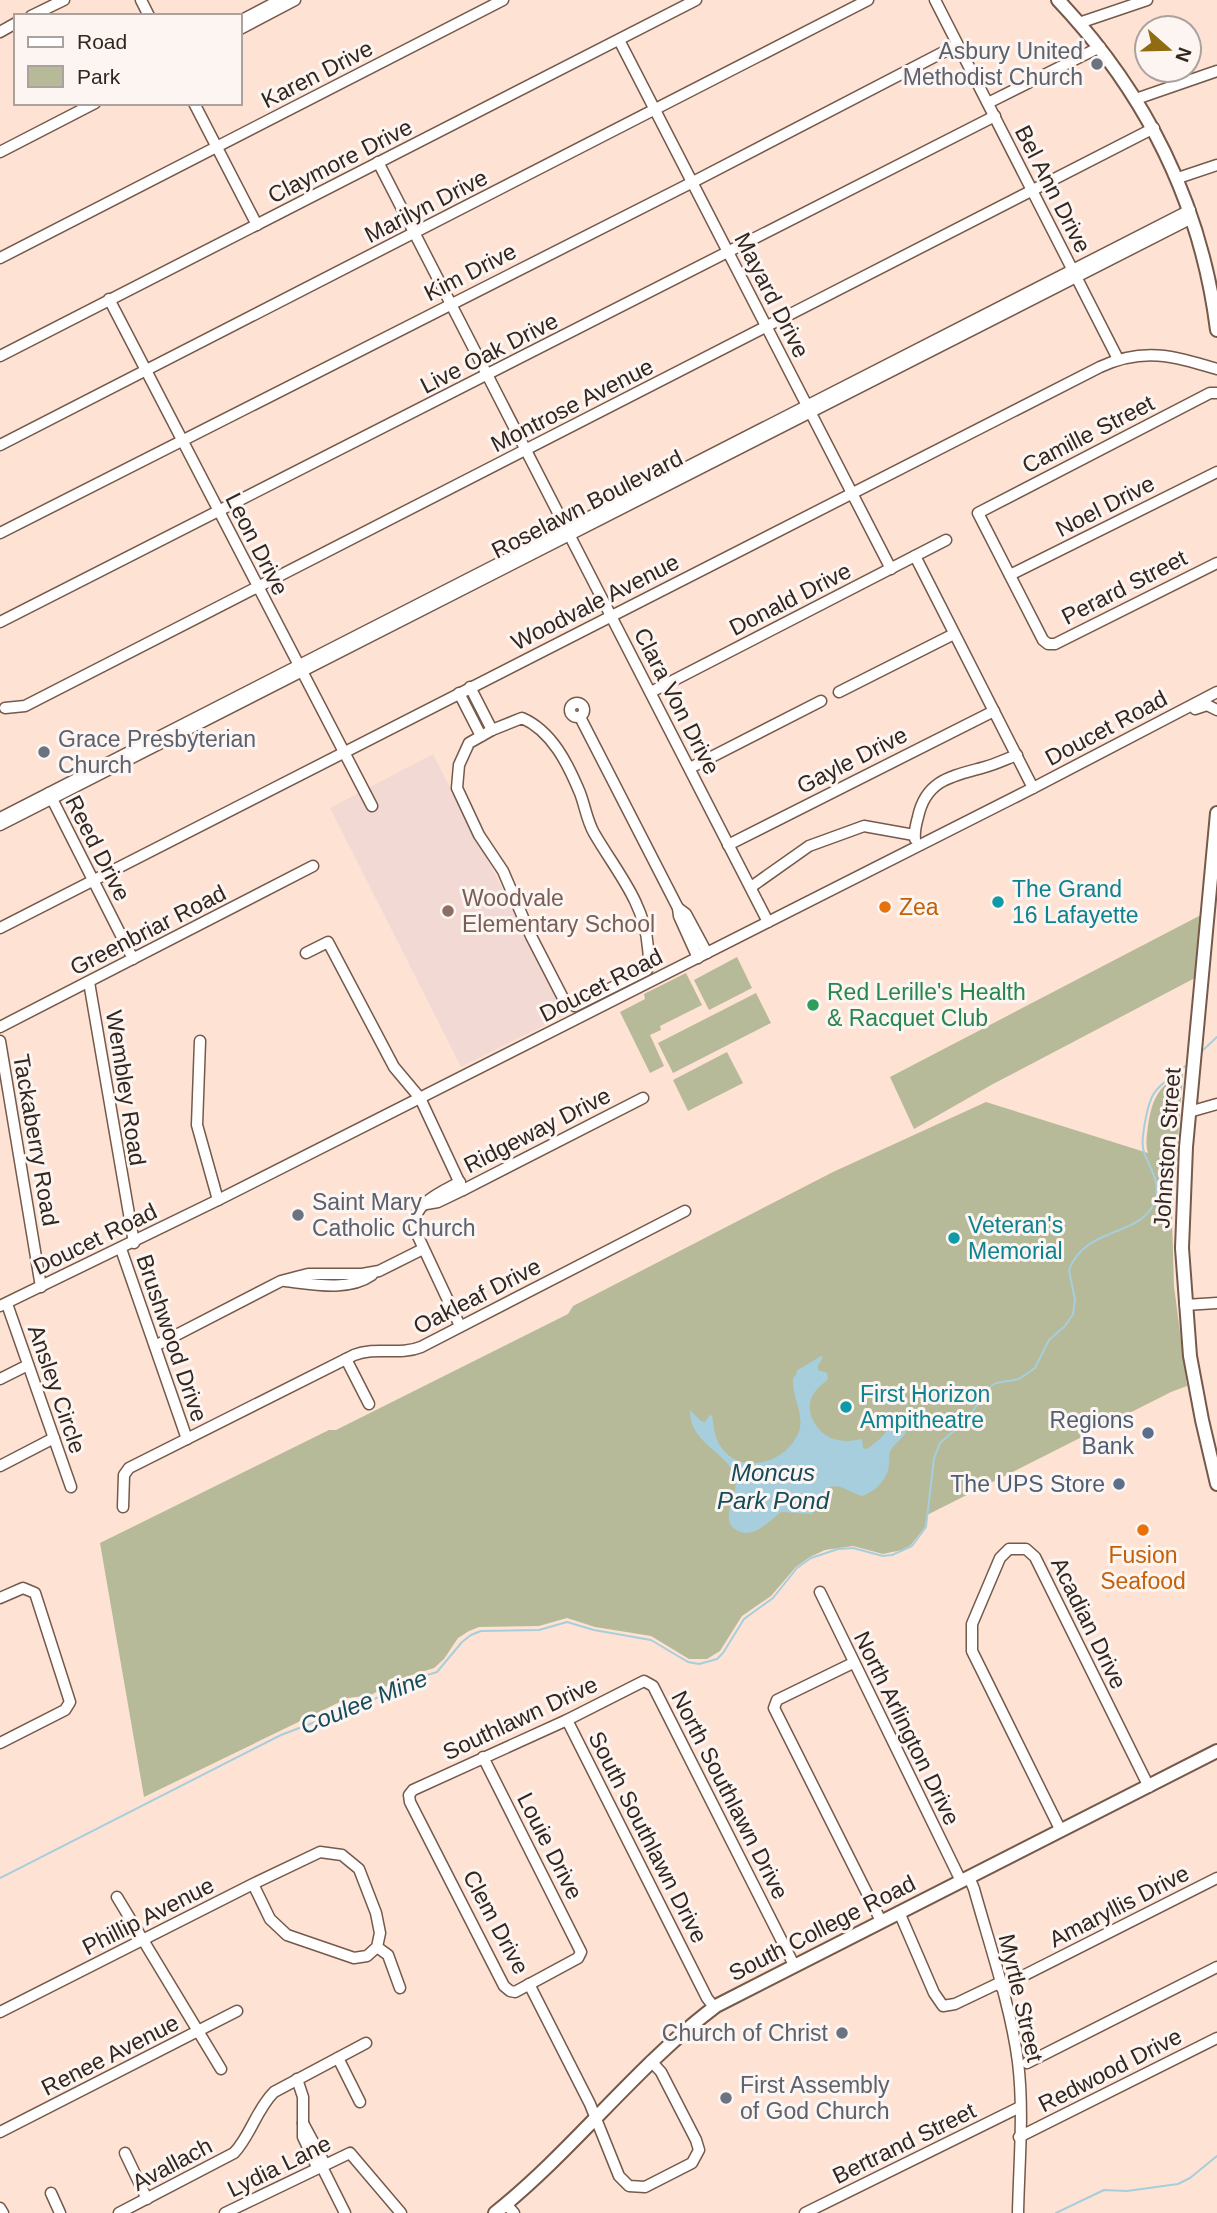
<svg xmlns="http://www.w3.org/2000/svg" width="1217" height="2213" font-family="Arial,sans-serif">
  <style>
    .education { fill: #f3d9d4 }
    .green { fill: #b6ba98 }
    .water { fill: #a6cedc }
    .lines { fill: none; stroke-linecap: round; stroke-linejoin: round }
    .stream { stroke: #a6cedc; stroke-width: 2 }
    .minor-casing { stroke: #75594a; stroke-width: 13 }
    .major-casing { stroke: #75594a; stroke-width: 16 }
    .minor { stroke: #fff; stroke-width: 10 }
    .major { stroke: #fff; stroke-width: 12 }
    .worship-dot { fill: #6b7280; stroke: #fcf5f2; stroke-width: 2.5 }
    .culture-dot { fill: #0f9aa8; stroke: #fcf5f2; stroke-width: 2.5 }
    .food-dot { fill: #e8710a; stroke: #fcf5f2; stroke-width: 2.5 }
    .education-dot { fill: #8d6e63; stroke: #fcf5f2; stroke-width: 2.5 }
    .leisure-dot { fill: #2e9e5b; stroke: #fcf5f2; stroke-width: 2.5 }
    .service-dot { fill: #5c6f8a; stroke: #fcf5f2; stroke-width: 2.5 }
    .labels { text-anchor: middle; stroke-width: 6; stroke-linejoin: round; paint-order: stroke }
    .worship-label { font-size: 23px; fill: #5b616d; stroke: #fcf5f2; text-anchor: start }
    .street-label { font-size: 23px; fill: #32261f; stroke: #fcf5f2 }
    .culture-label { font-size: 23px; fill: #0d838f; stroke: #fcf5f2; text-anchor: start }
    .education-label { font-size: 23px; fill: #785e54; stroke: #fcf5f2; text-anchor: start }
    .food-label { font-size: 23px; fill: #c56008; stroke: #fcf5f2; text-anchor: start }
    .leisure-label { font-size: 23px; fill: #27864d; stroke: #fcf5f2; text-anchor: start }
    .service-label { font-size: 23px; fill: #4e5e75; stroke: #fcf5f2; text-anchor: end }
    .water-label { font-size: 24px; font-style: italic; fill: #144c5c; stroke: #fcf5f2 }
  </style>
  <rect width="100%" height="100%" fill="#fee3d5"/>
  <polygon class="education" points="433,754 567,1014 461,1067 330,808"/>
  <g class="green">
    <polygon points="1201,915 1195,978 993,1084 914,1129 890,1077"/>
    <polygon points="737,957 752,988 709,1010 694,980"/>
    <polygon points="686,973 702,1005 660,1026 661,1030 650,1035 664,1066 650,1073 620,1012 645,999 644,994"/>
    <polygon points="756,993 771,1023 673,1073 658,1043"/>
    <polygon points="727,1052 743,1083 688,1111 673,1080"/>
    <path d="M1183,1073L1172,1219L1174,1286L1187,1386L1171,1392L927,1515L925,1527L911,1545L902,1550L883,1554L853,1546L825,1550L810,1557L796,1567L771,1596L742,1616L720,1651L707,1659H689L651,1636L595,1627L567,1618L539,1626L479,1627L469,1631L458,1638L444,1659L434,1668L399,1679L371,1695L348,1698L144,1797L100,1543L329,1430H336L568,1314L573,1306L833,1172L986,1102L1148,1153C1145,1144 1147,1135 1148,1126C1152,1099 1158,1086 1183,1073Z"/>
  </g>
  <path class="water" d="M821,1356L823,1357L818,1366V1370L827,1373L828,1379C823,1384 816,1389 813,1395C803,1412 818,1434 834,1439C844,1442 853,1441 862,1439L863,1448L867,1449L881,1438L896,1419L905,1421C911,1435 899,1438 892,1448C888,1453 890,1458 889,1464C888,1479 876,1491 862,1496C853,1494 848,1489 840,1487C822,1482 818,1503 812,1514L781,1512C770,1520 754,1539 738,1531C716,1520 741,1492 735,1476C727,1452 689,1443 690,1410L701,1421L705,1422L710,1415L712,1416C714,1425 714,1434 718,1442C736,1478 788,1464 799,1431C805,1414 791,1396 793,1378L797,1374L796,1371Z"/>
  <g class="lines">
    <g class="stream">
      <polyline points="1200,1053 1217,1037"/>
      <path d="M0,1878L281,1735L373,1700L401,1683L437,1672L462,1642L471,1635L481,1631L539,1630L567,1622L594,1630L651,1640L688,1662L699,1664L717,1659L723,1653L744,1619L773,1598L797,1568L811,1558L838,1549L853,1548L883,1556L892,1555L912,1546L926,1527L934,1458L940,1443L968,1419L987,1389L996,1383L1019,1379L1035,1368L1049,1340L1065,1326L1073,1314L1075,1300L1069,1270C1086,1225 1141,1238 1155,1201C1161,1185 1151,1169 1145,1155C1141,1146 1143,1137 1144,1128C1151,1084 1157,1090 1188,1064"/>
      <polyline points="1056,2213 1104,2190 1127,2191 1178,2184 1190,2178 1217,2156"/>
    </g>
    <g class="minor-casing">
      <g id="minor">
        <polyline points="141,0 149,16"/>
        <polyline points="935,0 1118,359"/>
        <polyline points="31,16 64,0"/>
        <polyline points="240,21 280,0"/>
        <polyline points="1079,23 1147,0"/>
        <polyline points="240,29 295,0"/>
        <polyline points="0,32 16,23"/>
        <polyline points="619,40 891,569"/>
        <polyline points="1136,99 1217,71"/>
        <polyline points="194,103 257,225"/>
        <polyline points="988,103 1100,47"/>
        <polyline points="0,152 95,103"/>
        <polyline points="378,162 768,922"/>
        <polyline points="1178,178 1217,165"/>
        <polyline points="0,258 503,0"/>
        <polyline points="109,299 372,806"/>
        <polyline points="0,356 696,0"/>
        <polyline points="1217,393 1210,393 978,513 1043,640 1048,644 1055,644 1217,563"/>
        <polyline points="0,445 868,0"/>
        <polyline points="0,533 691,183 957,45"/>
        <polyline points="915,556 1033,788"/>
        <polyline points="1010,575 1217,472"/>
        <polyline points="0,622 995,116"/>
        <polyline points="470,687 492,730"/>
        <polyline points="651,692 946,540"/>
        <polyline points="839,692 954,634"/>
        <polyline points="459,693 481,736"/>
        <circle cx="577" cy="710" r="7"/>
        <polyline points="5,708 25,706 1154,128"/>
        <polyline points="1195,709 1207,705 1217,710"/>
        <polyline points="580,717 678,908 679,916 698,958"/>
        <path d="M522,718C552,731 568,764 580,793C585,806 587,821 594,833C616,871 645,903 648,948C649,956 650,962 647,970L575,1006L564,1000L531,936L503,871L479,835L457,788L459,765L469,743L492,730Z"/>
        <polyline points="690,768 821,701"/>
        <polyline points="49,793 133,959"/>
        <polyline points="0,818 1190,210"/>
        <polyline points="0,825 1192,218"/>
        <path d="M915,839C914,831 916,824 918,817C926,779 953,776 985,767C996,764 1006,759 1017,755"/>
        <polyline points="728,845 994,711"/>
        <polyline points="751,887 809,846 864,826 914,835"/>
        <polyline points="678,908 686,914 707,953"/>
        <path d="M0,928L1100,367C1144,347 1173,356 1217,369"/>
        <polyline points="306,953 328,942 394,1067 420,1098 463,1190"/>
        <polyline points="89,982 134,1243"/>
        <polyline points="0,1027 313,866"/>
        <polyline points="0,1041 41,1287"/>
        <polyline points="200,1041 197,1125 218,1200"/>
        <polyline points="1189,1112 1217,1104"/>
        <path d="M460,1182C441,1192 407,1206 416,1232L460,1326"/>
        <polyline points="426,1204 438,1202 463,1190 643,1098"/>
        <polyline points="121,1249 187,1439"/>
        <path d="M285,1281C312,1284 348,1292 372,1275"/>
        <polyline points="7,1304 71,1487"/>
        <polyline points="1185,1305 1217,1303"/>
        <polyline points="0,1306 218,1200 1033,788 1217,692"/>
        <polyline points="155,1346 281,1281 308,1274 362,1274 379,1271 423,1249"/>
        <polyline points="346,1359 369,1404"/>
        <polyline points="0,1379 28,1365"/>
        <polyline points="0,1466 54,1438"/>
        <path d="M123,1507L124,1475L129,1468L354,1355C376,1346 399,1356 421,1347L685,1211"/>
        <polyline points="820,1592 961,1881"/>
        <polyline points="0,1598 23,1588 35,1593 70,1702 65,1710 0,1743"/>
        <polyline points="853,1663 777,1700 774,1708 881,1921"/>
        <polyline points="567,1720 707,1998 714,2007"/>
        <polyline points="483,1757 581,1952 578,1958 515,1992 510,1991 504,1986 410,1802 409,1795 413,1790 567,1720 644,1681 653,1686 794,1965"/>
        <polyline points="1061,1831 972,1651 972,1624 1000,1558 1009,1549 1026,1549 1035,1557 1149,1787"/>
        <path d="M969,1877L974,1889C989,1943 1011,2007 1018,2062C1024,2111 1019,2163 1018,2213"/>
        <polyline points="117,1897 221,2069"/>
        <polyline points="899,1912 934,1993 943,2006 955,2004 999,1983"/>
        <polyline points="377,1947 388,1955 400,1988"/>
        <polyline points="529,1984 590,2104 619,2176 629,2186 645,2187 692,2163 699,2150 696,2140 661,2072 651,2061"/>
        <polyline points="1001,1987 1217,1878"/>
        <polyline points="0,2012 253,1884 320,1852 342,1855 359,1869 376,1913 380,1933 377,1947 367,1956 354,1958 287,1935 270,1919 253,1884"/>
        <polyline points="338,2058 360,2102"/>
        <polyline points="1027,2063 1217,1967"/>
        <polyline points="297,2079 303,2097 303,2137 317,2167"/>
        <polyline points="303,2123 325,2164"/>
        <polyline points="0,2132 237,2011"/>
        <polyline points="1019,2137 1217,2038"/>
        <polyline points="125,2153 147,2199"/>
        <polyline points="321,2165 345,2213"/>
        <polyline points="51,2193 60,2213"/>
        <polyline points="506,2204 514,2213"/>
        <polyline points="0,2208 3,2213"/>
        <path d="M119,2213L234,2153C251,2135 256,2110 274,2092L366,2043"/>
        <polyline points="225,2213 350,2153 401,2213"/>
        <polyline points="805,2213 1020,2107"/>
      </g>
    </g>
    <g class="major-casing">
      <g id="major">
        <path d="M1058,0C1145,92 1201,203 1217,330"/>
        <polyline points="1217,813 1186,1147 1182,1248 1190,1356 1202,1420 1217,1484"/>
        <path d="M495,2213C574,2150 635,2067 716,2006L1217,1751"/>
      </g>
    </g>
    <use href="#minor" class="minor"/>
    <use href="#major" class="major"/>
  </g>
  <g class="worship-dot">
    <circle cx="1097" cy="64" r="7"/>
    <circle cx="44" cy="752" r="7"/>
    <circle cx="298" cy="1215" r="7"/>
    <circle cx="842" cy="2033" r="7"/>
    <circle cx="726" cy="2098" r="7"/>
  </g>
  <g class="culture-dot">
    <circle cx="998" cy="902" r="7"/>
    <circle cx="954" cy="1238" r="7"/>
    <circle cx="846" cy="1407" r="7"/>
  </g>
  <g class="food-dot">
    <circle cx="885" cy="907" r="7"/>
    <circle cx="1143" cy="1530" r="7"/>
  </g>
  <circle class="education-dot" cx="448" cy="911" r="7"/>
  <circle class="leisure-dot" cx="813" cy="1005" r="7"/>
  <g class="service-dot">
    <circle cx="1148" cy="1433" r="7"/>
    <circle cx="1119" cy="1484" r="7"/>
  </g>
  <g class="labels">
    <g class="worship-label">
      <text x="1083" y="59" text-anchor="end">Asbury United<tspan x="1083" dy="26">Methodist Church</tspan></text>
      <text x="58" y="747">Grace Presbyterian<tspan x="58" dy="26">Church</tspan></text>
      <text x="312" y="1210">Saint Mary<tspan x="312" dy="26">Catholic Church</tspan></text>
      <text x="828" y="2041" text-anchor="end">Church of Christ</text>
      <text x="740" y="2093">First Assembly<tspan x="740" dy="26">of God Church</tspan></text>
    </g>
    <g class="street-label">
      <text transform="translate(317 74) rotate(-27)" y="8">Karen Drive</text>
      <text transform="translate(340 161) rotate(-27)" y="8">Claymore Drive</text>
      <text transform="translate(1053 189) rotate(63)" y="8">Bel Ann Drive</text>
      <text transform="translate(426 206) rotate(-27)" y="8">Marilyn Drive</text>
      <text transform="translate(470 272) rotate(-27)" y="8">Kim Drive</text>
      <text transform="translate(772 295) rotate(63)" y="8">Mayard Drive</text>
      <text transform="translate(489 353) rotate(-27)" y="8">Live Oak Drive</text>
      <text transform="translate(572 405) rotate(-27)" y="8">Montrose Avenue</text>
      <text transform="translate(1088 434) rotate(-27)" y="8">Camille Street</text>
      <text transform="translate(587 504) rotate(-27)" y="8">Roselawn Boulevard</text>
      <text transform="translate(1105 506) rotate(-27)" y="8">Noel Drive</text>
      <text transform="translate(257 544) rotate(63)" y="8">Leon Drive</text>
      <text transform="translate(1124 587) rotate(-27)" y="8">Perard Street</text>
      <text transform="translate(790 599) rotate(-27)" y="8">Donald Drive</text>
      <text transform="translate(595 602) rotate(-27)" y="8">Woodvale Avenue</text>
      <text transform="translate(677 701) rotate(63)" y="8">Clara Von Drive</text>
      <text transform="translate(1106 728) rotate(-28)" y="8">Doucet Road</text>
      <text transform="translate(852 760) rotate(-27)" y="8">Gayle Drive</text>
      <text transform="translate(98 848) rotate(63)" y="8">Reed Drive</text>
      <text transform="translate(148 930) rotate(-27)" y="8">Greenbriar Road</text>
      <text transform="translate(601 985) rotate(-27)" y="8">Doucet Road</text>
      <text transform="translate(126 1088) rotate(81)" y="8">Wembley Road</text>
      <text transform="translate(537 1130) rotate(-27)" y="8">Ridgeway Drive</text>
      <text transform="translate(36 1140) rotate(80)" y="8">Tackaberry Road</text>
      <text transform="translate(1167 1148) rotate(-86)" y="8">Johnston Street</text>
      <text transform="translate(95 1239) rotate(-26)" y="8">Doucet Road</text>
      <text transform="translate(477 1296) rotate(-27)" y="8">Oakleaf Drive</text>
      <text transform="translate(172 1338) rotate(71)" y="8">Brushwood Drive</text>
      <text transform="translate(57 1389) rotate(71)" y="8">Ansley Circle</text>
      <text transform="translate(1089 1623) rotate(64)" y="8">Acadian Drive</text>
      <text transform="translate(520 1718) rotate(-25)" y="8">Southlawn Drive</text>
      <text transform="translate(907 1728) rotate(64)" y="8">North Arlington Drive</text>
      <text transform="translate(730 1795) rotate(63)" y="8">North Southlawn Drive</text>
      <text transform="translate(648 1837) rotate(63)" y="8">South Southlawn Drive</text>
      <text transform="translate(550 1846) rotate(63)" y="8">Louie Drive</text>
      <text transform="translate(1119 1906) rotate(-27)" y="8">Amaryllis Drive</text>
      <text transform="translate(148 1916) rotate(-27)" y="8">Phillip Avenue</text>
      <text transform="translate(496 1922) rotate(62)" y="8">Clem Drive</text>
      <text transform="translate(822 1928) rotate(-27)" y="8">South College Road</text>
      <text transform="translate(1021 1998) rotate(77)" y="8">Myrtle Street</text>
      <text transform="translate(110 2055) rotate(-27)" y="8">Renee Avenue</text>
      <text transform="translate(1110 2070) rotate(-27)" y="8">Redwood Drive</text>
      <text transform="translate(904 2143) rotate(-26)" y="8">Bertrand Street</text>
      <text transform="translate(172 2164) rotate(-28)" y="8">Avallach</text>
      <text transform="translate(279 2166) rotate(-26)" y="8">Lydia Lane</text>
    </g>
    <g class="culture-label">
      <text x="1012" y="897">The Grand<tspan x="1012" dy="26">16 Lafayette</tspan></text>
      <text x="968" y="1233">Veteran's<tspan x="968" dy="26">Memorial</tspan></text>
      <text x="860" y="1402">First Horizon<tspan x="860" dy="26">Ampitheatre</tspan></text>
    </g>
    <g class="education-label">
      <text x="462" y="906">Woodvale<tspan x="462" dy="26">Elementary School</tspan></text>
    </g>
    <g class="food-label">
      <text x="899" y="915">Zea</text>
      <text x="1143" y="1563" text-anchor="middle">Fusion<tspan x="1143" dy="26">Seafood</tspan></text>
    </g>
    <g class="leisure-label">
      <text x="827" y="1000">Red Lerille's Health<tspan x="827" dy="26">&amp; Racquet Club</tspan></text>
    </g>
    <g class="service-label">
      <text x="1134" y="1428">Regions<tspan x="1134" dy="26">Bank</tspan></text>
      <text x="1105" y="1492">The UPS Store</text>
    </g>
    <g class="water-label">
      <text x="773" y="1481">Moncus<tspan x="773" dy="28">Park Pond</tspan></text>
      <text transform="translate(364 1702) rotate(-22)" y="8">Coulee Mine</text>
    </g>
  </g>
  <rect x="14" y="14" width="228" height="91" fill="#fcf5f2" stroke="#aba29e" stroke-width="2"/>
  <rect x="28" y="37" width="35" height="10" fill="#ffffff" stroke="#aba29e" stroke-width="2"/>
  <text x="77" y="49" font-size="21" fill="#32261f">Road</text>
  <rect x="28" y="66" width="35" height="21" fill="#b6ba98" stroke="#aba29e" stroke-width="2"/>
  <text x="77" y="84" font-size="21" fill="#32261f">Park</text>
  <g transform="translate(1168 49) rotate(110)"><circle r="33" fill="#fcf5f2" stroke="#aba29e" stroke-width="2"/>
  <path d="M0-5L12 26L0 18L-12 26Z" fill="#906b11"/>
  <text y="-10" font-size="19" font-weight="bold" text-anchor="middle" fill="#32261f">N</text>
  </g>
</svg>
